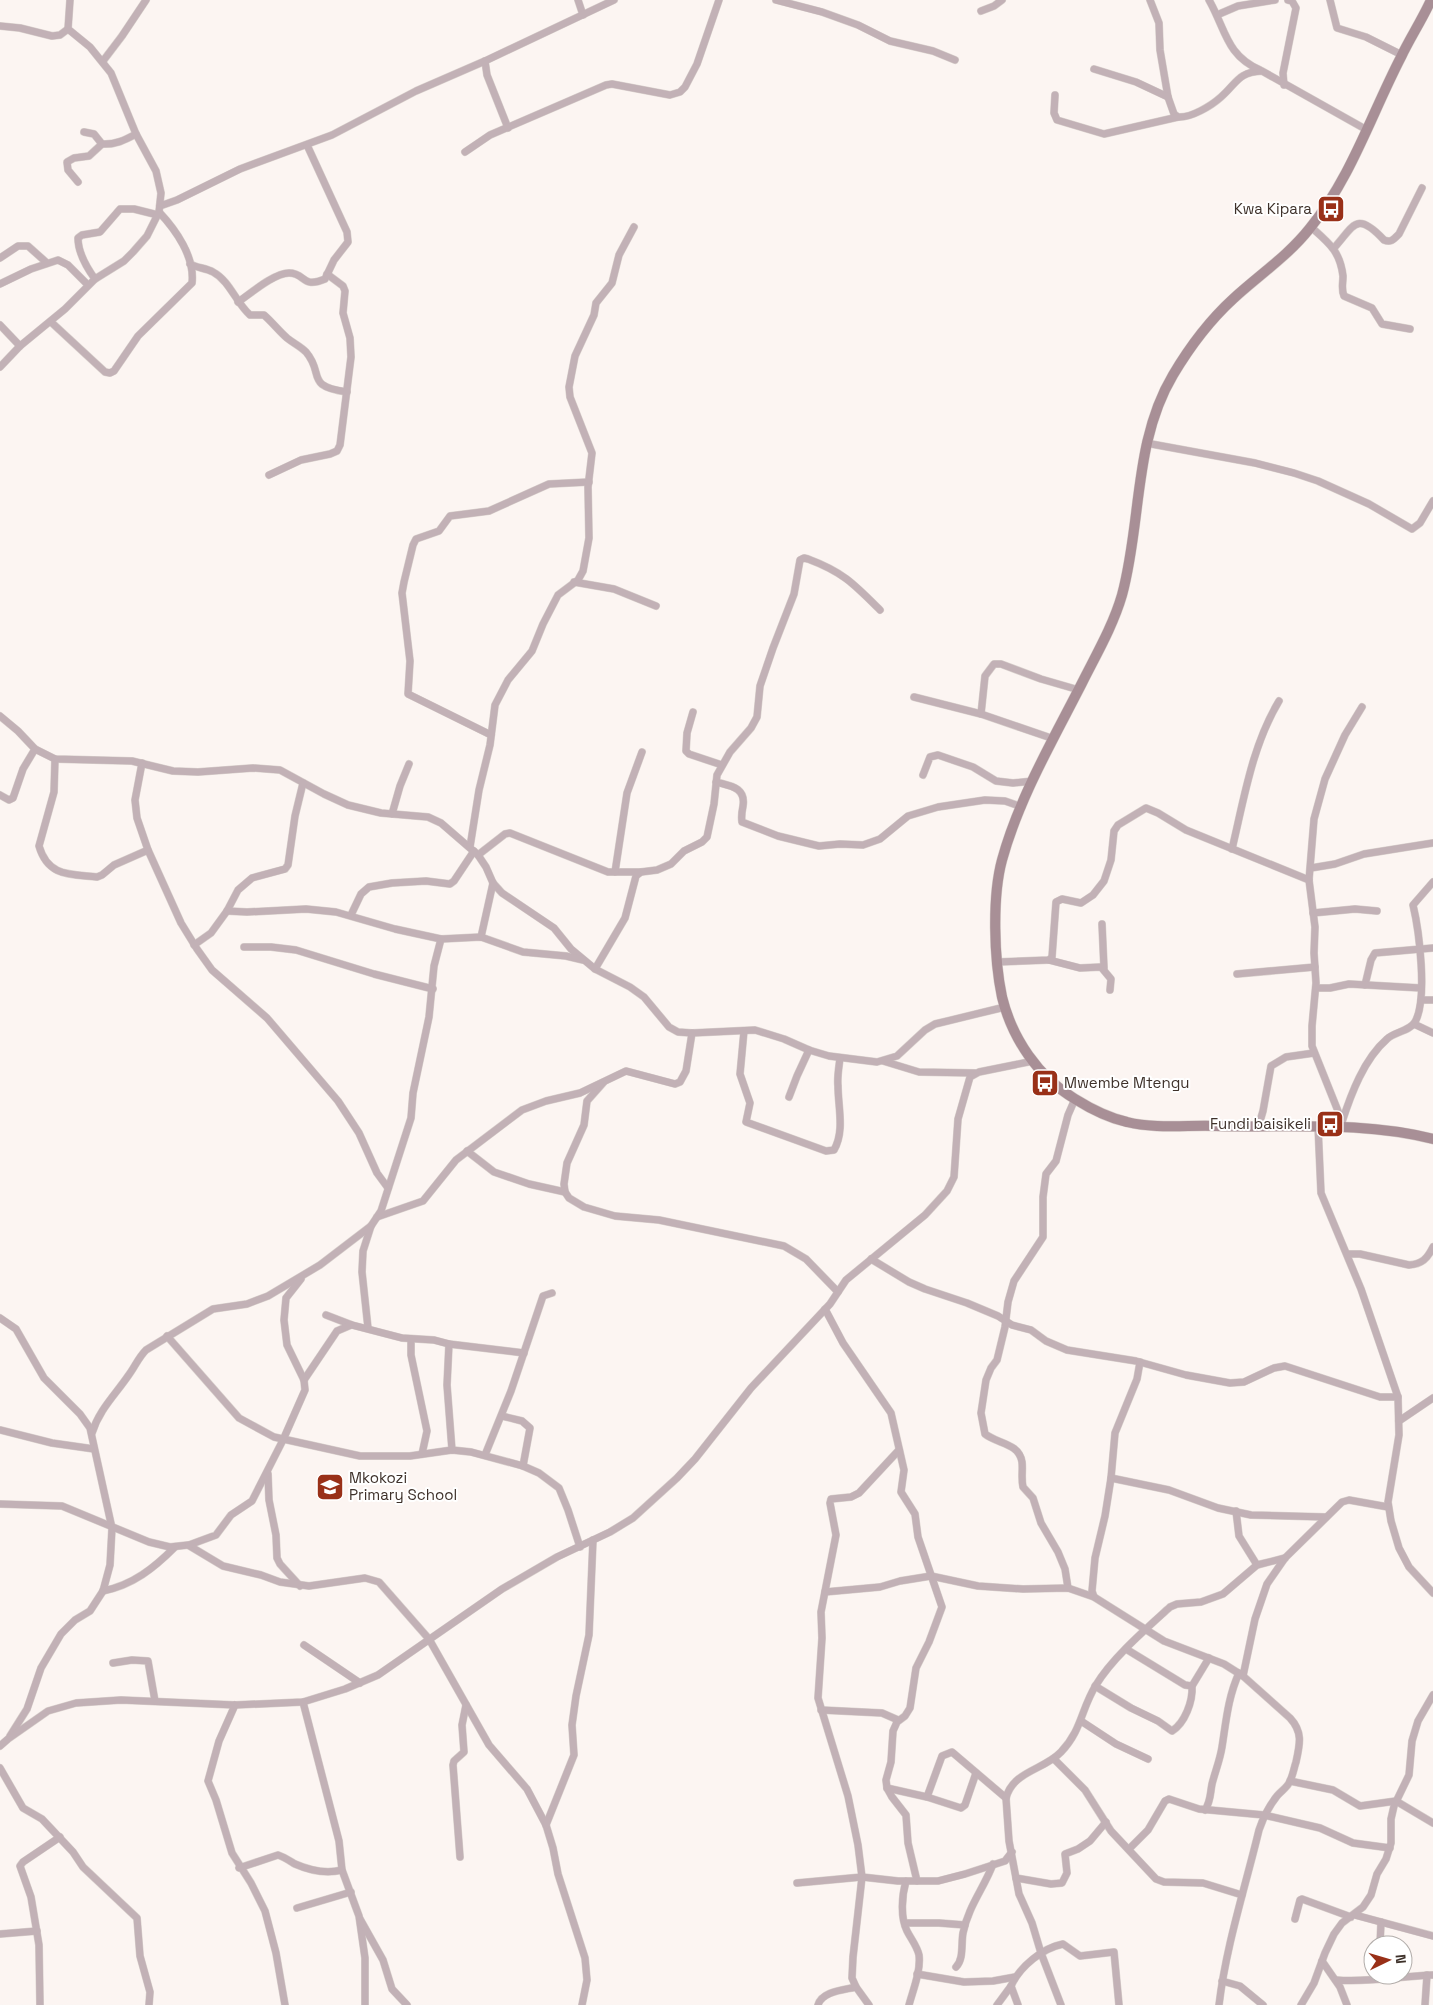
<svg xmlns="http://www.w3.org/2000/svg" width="1433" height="2005" font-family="'Space Grotesk',sans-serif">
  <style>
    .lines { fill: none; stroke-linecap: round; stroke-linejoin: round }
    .street-casing { stroke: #dad2ce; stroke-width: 8 }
    .secondary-casing { stroke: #dad2ce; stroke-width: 11 }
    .street { stroke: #c2b1b6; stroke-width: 7 }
    .secondary { stroke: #a88f96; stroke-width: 10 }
    .labels { text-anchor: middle; stroke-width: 4; stroke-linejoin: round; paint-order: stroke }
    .poi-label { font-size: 15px; fill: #3e312a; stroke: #fff; text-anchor: end }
  </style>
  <rect width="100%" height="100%" fill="#fcf5f2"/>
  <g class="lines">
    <g class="street-casing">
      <g id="street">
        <polyline points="578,0 583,15"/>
        <polyline points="776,0 822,12 858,25 890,41 933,51 955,60"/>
        <path d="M1150,0L1159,23L1160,50L1168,97L1174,114L1178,117C1191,118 1211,106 1221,97C1237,83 1238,72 1262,71L1367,130"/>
        <path d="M1209,0C1226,30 1226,55 1260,70"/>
        <polyline points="1330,0 1337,28 1366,37 1402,55"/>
        <polyline points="981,11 994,6 1002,0"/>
        <polyline points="1217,15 1238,6 1275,0"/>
        <polyline points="0,26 20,28 52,36 60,35 68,29"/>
        <polyline points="103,61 122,36 146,0"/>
        <polyline points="485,61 487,75 508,128"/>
        <polyline points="1094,69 1136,82 1168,97"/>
        <polyline points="1284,85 1283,73 1296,8 1292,1 1288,0"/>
        <polyline points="1055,95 1054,113 1057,120 1104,134 1178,117"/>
        <path d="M84,132L94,134L102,144C115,145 125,140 136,134"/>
        <polyline points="465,152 490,135 606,85 612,84 670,95 680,92 685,87 697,64 719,0"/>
        <polyline points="78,182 68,170 67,162 74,158 89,156 102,144"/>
        <polyline points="160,206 177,200 240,169 332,135 416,91 485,61 614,0"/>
        <path d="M1311,227C1329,243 1340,251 1343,276C1343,284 1341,289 1344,296L1372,308L1382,324L1410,329"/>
        <path d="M1334,248C1354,226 1356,210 1384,240C1391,243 1394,239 1399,234L1422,188"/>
        <polyline points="0,258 18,246 28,246 47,263"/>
        <path d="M190,264C197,268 206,268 213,272C230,281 236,303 250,315H264C272,322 279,331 287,338C293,343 300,346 306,352C325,374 304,386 347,392"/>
        <path d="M95,279C87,268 78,252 78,238L82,235L100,232L120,209H134L158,215"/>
        <polyline points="0,284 31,269 58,260 68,265 88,285"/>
        <path d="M238,302C250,294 274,273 289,273C306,273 301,289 325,279L334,260L348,242L347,232L307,145"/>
        <path d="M51,322L105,372L110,373L114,371L138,336L192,283C195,257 176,230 159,212"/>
        <polyline points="0,325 20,346"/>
        <polyline points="0,367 20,346 65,309 95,279 124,261 133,252 147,236 159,212 161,193 156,171 136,134 111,73 90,47 68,29 70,0"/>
        <polyline points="1146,443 1255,463 1294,473 1318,481 1369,504 1412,529 1420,523 1433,501"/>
        <polyline points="269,475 301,460 330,454 337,451 340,445 351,357 350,338 343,313 345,291 343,286 327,274"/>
        <polyline points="574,582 614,589 656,606"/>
        <polyline points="914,697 981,714 1054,739"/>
        <polyline points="693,712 687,733 686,751 689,754 722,765"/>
        <polyline points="981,714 985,676 994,664 1001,664 1041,679 1079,690"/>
        <polyline points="0,716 18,731 35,749 55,759 132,761 173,771 198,772 253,768 280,770 324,794 348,805 381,813 428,817 441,823 478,855 486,867 493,883 502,893 554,928 571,949 595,969 630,987 644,997 669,1027 678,1032 692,1033 755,1030 784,1039 809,1050 829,1056 877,1062 897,1056 925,1030 935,1024 1005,1007"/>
        <polyline points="491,735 408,694 410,661 402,593 404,582 413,545 416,539 439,531 450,516 489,511 549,484 589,482"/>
        <path d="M55,759L54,792L39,846C48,877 70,874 97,877L102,875L114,865L148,850"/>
        <polyline points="142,763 135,800 137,818 148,850 181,923 197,949 212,970 267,1018 338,1101 359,1133 377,1173 388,1188"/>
        <polyline points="923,775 930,757 938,755 973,767 996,781 1013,783 1033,781"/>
        <path d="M716,782C730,786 746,787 743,806C742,811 741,816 742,822L778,836L819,846L840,844L863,845L880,839L908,816L938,807L985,800L1005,801L1022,807"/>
        <polyline points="0,795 9,800 13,798 23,769 35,749"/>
        <polyline points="392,814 400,786 409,764"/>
        <polyline points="470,847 479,790 490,745 495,705 508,680 532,651 543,624 558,595 578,580 583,571 589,538 588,487 592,453 570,397 569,387 575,356 594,315 596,303 612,283 619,255 634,227"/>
        <path d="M1232,849C1244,799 1252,746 1279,701"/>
        <polyline points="478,855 505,834 510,833 608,872 641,872"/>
        <polyline points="1311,868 1335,864 1364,854 1433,843"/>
        <polyline points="615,872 627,793 642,752"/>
        <polyline points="227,911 247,912 306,909 336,912 395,929 441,939 481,937 523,952 566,956 583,960"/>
        <polyline points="1313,913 1355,909 1377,911"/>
        <polyline points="351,915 361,894 369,887 392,883 426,881 450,884 454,881 474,851"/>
        <polyline points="1102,924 1104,968"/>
        <polyline points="481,937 493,883"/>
        <polyline points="194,945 211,933 227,911 238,890 252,878 285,869 288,865 295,816 303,783"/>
        <polyline points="244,947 271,947 296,950 374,974 433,989"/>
        <polyline points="1049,960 1080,968 1101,967 1111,979 1110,990"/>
        <polyline points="997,962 1049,960 1052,957 1056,902 1062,899 1081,903 1093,895 1104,881 1111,860 1114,831 1118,825 1146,808 1158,813 1186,830 1309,880"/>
        <path d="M595,969L625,918L636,876L641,872L657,870L671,864L684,851L702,842L707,837L714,804L717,775L730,752L751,728L757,717L760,686L773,648L794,594L800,560L804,558L808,559C843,572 854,584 880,610"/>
        <polyline points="1237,974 1315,967"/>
        <polyline points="1365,985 1371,960 1375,953 1433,948"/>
        <polyline points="1316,988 1330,988 1349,984 1421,988"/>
        <polyline points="1421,1000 1433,1000"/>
        <polyline points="1414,1024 1433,1033"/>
        <path d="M744,1031L740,1074L750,1103L746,1122L826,1151L834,1150C845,1131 838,1107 838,1086C837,1077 839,1067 840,1058"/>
        <polyline points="883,1061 919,1072 975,1073"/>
        <polyline points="603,1083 587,1101 584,1125 567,1163 564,1184 565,1192 569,1198 584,1207 615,1216 659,1220 784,1246 806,1259 838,1292"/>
        <polyline points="789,1097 797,1076 809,1050"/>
        <polyline points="1342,1121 1312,1046 1312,1026 1316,983 1314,953 1315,927 1309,880 1314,819 1325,779 1345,735 1362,707"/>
        <path d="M1342,1122C1351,1094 1364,1059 1387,1039C1394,1032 1410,1031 1415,1022C1428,999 1419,930 1413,905L1433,882"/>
        <polyline points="1318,1126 1321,1193 1361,1289 1398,1397 1399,1435 1388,1502 1391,1521 1399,1548 1409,1567 1433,1593"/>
        <polyline points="1258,1128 1263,1111 1271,1066 1286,1057 1314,1053"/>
        <polyline points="467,1151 494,1172 529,1184 565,1192"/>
        <polyline points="377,1217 423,1201 456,1160 522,1110 546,1101 580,1093 626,1071 675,1084 680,1082 686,1071 692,1033"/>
        <path d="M1348,1254H1360L1409,1265C1422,1264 1427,1259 1433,1247"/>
        <polyline points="871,1259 909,1282 925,1289 967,1303 998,1316 1012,1325 1031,1330 1046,1341 1067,1350 1136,1361 1186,1375 1230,1383 1244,1382 1274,1368 1285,1366 1380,1397 1398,1397"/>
        <polyline points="825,1309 843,1343 891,1413 904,1470 901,1492 915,1514 918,1537 942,1607 929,1642 916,1668 910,1708 905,1716 897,1722 893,1731 891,1762 886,1780 887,1788 892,1797 906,1815 908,1843 917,1881"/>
        <polyline points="326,1315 352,1325 402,1338 434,1340 449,1344 524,1353"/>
        <polyline points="0,1318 16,1329 44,1378 80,1414 90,1428 112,1528 110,1565 103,1591 90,1611 75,1620 61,1634 41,1668 27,1709 10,1736"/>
        <polyline points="368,1328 362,1272 363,1251 371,1226 381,1211 411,1118 413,1093 429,1017 434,966 441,939"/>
        <polyline points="167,1336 239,1418 274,1437 360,1456 410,1456 452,1450 471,1452 523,1466 539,1473 559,1488 568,1510 580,1547"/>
        <polyline points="411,1339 411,1355 427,1431 422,1454"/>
        <polyline points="449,1344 447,1385 452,1450"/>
        <polyline points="304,1380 337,1331 351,1325"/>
        <polyline points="502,1416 522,1421 530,1428 523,1466"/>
        <polyline points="1399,1421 1433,1398"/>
        <polyline points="0,1430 52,1443 94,1449"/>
        <path d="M92,1433C99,1410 115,1395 128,1376C135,1367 138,1358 146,1350L213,1309L247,1304L268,1296L320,1265L371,1226"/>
        <polyline points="485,1455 511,1391 543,1296 552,1293"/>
        <polyline points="268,1474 269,1500 276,1535 277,1558 280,1564 300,1586"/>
        <polyline points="1111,1478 1169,1490 1218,1508 1251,1515 1326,1517"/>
        <polyline points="0,1504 62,1506 149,1542 170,1547 188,1545 223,1566 261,1575 280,1582 309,1586 365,1578 379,1582 429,1639 489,1745 527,1789 546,1825 553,1848 558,1874 585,1958 587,1980 582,2005"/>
        <polyline points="1236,1511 1239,1536 1257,1565"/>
        <polyline points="189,1545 216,1535 231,1515 252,1501 283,1440 305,1390 304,1380 287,1345 284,1320 286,1298 301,1279"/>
        <path d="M1068,1588L1065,1569L1058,1552L1041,1523L1033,1498L1023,1487C1021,1478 1023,1470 1022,1462C1019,1443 998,1444 985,1434L981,1413L986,1380L991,1368L997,1360L1005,1327L1008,1302L1014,1281L1043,1237V1197L1046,1174L1056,1161L1068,1115L1075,1099"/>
        <path d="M103,1591C133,1585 154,1568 175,1547"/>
        <path d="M825,1592L880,1587L900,1581L931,1576L978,1586L1023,1589L1068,1588L1094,1597L1164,1641L1224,1664L1243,1676L1290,1718C1303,1732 1300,1744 1296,1762C1294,1768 1293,1775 1290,1781C1288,1787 1281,1791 1277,1796C1269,1806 1263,1818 1259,1830C1245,1888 1226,1946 1219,2005"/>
        <polyline points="1094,1597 1092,1591 1095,1558 1105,1516 1111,1478 1115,1433 1137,1379 1140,1362"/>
        <polyline points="304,1645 360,1683"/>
        <polyline points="1126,1649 1185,1685 1192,1686 1209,1658"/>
        <polyline points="113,1663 132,1660 148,1661 155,1701"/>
        <polyline points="1243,1676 1255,1619 1267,1584 1285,1558 1342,1502 1349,1500 1388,1507"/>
        <path d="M1095,1686L1131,1708L1158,1721L1172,1731C1185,1723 1193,1701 1192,1686"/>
        <polyline points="303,1702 339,1841 342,1870 359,1916 365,1958 365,2005"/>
        <polyline points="235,1705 219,1741 208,1781 216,1800 232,1853 251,1883 265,1911 276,1953 285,2005"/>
        <polyline points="821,1710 882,1713 898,1720"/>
        <polyline points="1081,1721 1116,1744 1148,1759"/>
        <polyline points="0,1746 8,1739 48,1711 76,1703 121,1700 235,1705 303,1702 345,1689 378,1675 502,1589 557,1557 610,1532 633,1518 677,1478 695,1459 751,1388 830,1304 846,1280 925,1215 947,1191 954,1177 958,1119 970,1077 979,1072 1033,1061"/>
        <polyline points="1054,1759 1085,1790 1111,1831 1156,1879 1164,1882 1203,1883 1242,1895"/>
        <polyline points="0,1768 23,1808 42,1819 73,1852 83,1867 137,1918 140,1956 150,1992 149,2005"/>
        <polyline points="1290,1781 1333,1790 1360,1806 1396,1801 1433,1823"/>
        <polyline points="887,1788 927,1797 961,1808 965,1805 976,1773"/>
        <polyline points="927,1797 942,1756 952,1752 1006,1798"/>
        <path d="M1205,1810C1211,1801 1210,1794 1212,1784C1215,1772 1220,1760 1222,1747C1226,1722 1228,1697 1239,1673"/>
        <polyline points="546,1825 574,1755 572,1725 576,1696 589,1635 593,1540"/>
        <polyline points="1129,1849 1148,1830 1165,1801 1169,1799 1199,1809 1264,1815 1320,1828 1353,1843 1390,1848"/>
        <polyline points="460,1857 453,1765 454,1761 464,1752 462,1725 466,1705"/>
        <path d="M239,1868L278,1855C284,1857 290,1861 295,1864C311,1871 326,1874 342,1870"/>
        <polyline points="1016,1878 1051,1884 1062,1883 1067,1873 1065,1854 1078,1849 1090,1841 1106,1822"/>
        <path d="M906,1881C902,1895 900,1917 907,1931C911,1939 917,1946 919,1955C921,1971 913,1990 909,2005"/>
        <polyline points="797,1883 862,1877 898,1881 938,1881 965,1874 1005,1861 1012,1852"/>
        <polyline points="297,1908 351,1892"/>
        <polyline points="1355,1915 1433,1936"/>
        <polyline points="360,1919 383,1960 392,1989 407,2005"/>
        <polyline points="1295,1919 1300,1900 1302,1899 1351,1917"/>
        <polyline points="905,1923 939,1923 965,1925"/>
        <polyline points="0,1934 37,1931"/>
        <polyline points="1380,1945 1381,1922"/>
        <polyline points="1322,1961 1340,1987 1347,2005"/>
        <path d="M956,1967C964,1959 961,1944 963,1933C968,1907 984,1888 993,1864"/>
        <polyline points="917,1974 964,1982 993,1981 1015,1977"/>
        <path d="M1336,1980C1369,1983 1400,1976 1433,1975"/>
        <polyline points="1222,1981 1240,1986 1263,2005"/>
        <polyline points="40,2005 39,1945 31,1897 20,1866 23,1862 60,1837"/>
        <path d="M818,2005C822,1991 844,1990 856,1987"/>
        <polyline points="869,2005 856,1987 852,1978 853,1957 862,1877 858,1845 848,1796 818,1698 822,1638 821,1612 836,1535 830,1503 831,1499 851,1497 859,1493 899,1450"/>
        <polyline points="997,2005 1011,1986"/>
        <path d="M1018,2005L1011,1986C1020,1966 1043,1948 1063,1944L1080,1956L1114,1952L1119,2005"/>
        <path d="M1061,2005L1041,1953L1032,1923L1019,1894L1009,1841L1006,1798C1013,1771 1044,1770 1061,1752C1082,1730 1081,1709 1096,1685C1112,1658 1147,1628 1170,1607L1177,1604L1201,1602L1223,1594L1257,1565L1285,1558"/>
        <polyline points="1301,2005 1314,1983 1325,1953 1334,1934 1342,1923 1363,1907 1371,1895 1377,1874 1386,1859 1391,1843 1391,1819 1394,1806 1409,1775 1412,1741 1418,1721 1433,1695"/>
        <polyline points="1425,2005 1427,1975"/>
      </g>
    </g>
    <g class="secondary-casing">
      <path id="secondary" d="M1431,0C1422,20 1410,38 1401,57C1371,115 1351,178 1310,228C1288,256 1259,275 1233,299C1209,321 1189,348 1173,375C1133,442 1142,522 1122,595C1113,626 1096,655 1082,683C1053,740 1019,798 1002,860C992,897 994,959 1002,997C1012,1038 1038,1077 1075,1099C1091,1109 1109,1118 1127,1122C1155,1129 1187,1125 1216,1126C1288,1128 1362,1121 1433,1139"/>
    </g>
    <use href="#street" class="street"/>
    <use href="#secondary" class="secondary"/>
  </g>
  <defs>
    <g id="bus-square" transform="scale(1.4375)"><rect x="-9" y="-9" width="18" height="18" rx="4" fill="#993018" stroke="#fff"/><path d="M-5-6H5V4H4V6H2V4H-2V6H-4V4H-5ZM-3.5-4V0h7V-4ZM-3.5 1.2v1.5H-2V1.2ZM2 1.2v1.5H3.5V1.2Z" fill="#fff"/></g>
    <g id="school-square" transform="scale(1.4375)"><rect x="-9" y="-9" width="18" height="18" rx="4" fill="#993018" stroke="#fff"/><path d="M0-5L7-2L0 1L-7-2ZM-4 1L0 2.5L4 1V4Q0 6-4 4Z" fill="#fff"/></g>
  </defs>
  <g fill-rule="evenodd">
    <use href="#bus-square" x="1331" y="209"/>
    <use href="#bus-square" x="1045" y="1083"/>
    <use href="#bus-square" x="1330" y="1124"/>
    <use href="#school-square" x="330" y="1487"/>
  </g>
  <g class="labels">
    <g class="poi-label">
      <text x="1312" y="214">Kwa Kipara</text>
      <text x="1064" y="1088" text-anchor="start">Mwembe Mtengu</text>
      <text x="1311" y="1129">Fundi baisikeli</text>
      <text x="349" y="1483" text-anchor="start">Mkokozi<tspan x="349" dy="17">Primary School</tspan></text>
    </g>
  </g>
  <g transform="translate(1388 1960) rotate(85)"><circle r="24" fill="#ffffff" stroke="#b2adaa"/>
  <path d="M0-4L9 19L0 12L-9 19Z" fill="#993018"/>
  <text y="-8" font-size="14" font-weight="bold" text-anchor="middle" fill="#3e312a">N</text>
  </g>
</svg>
